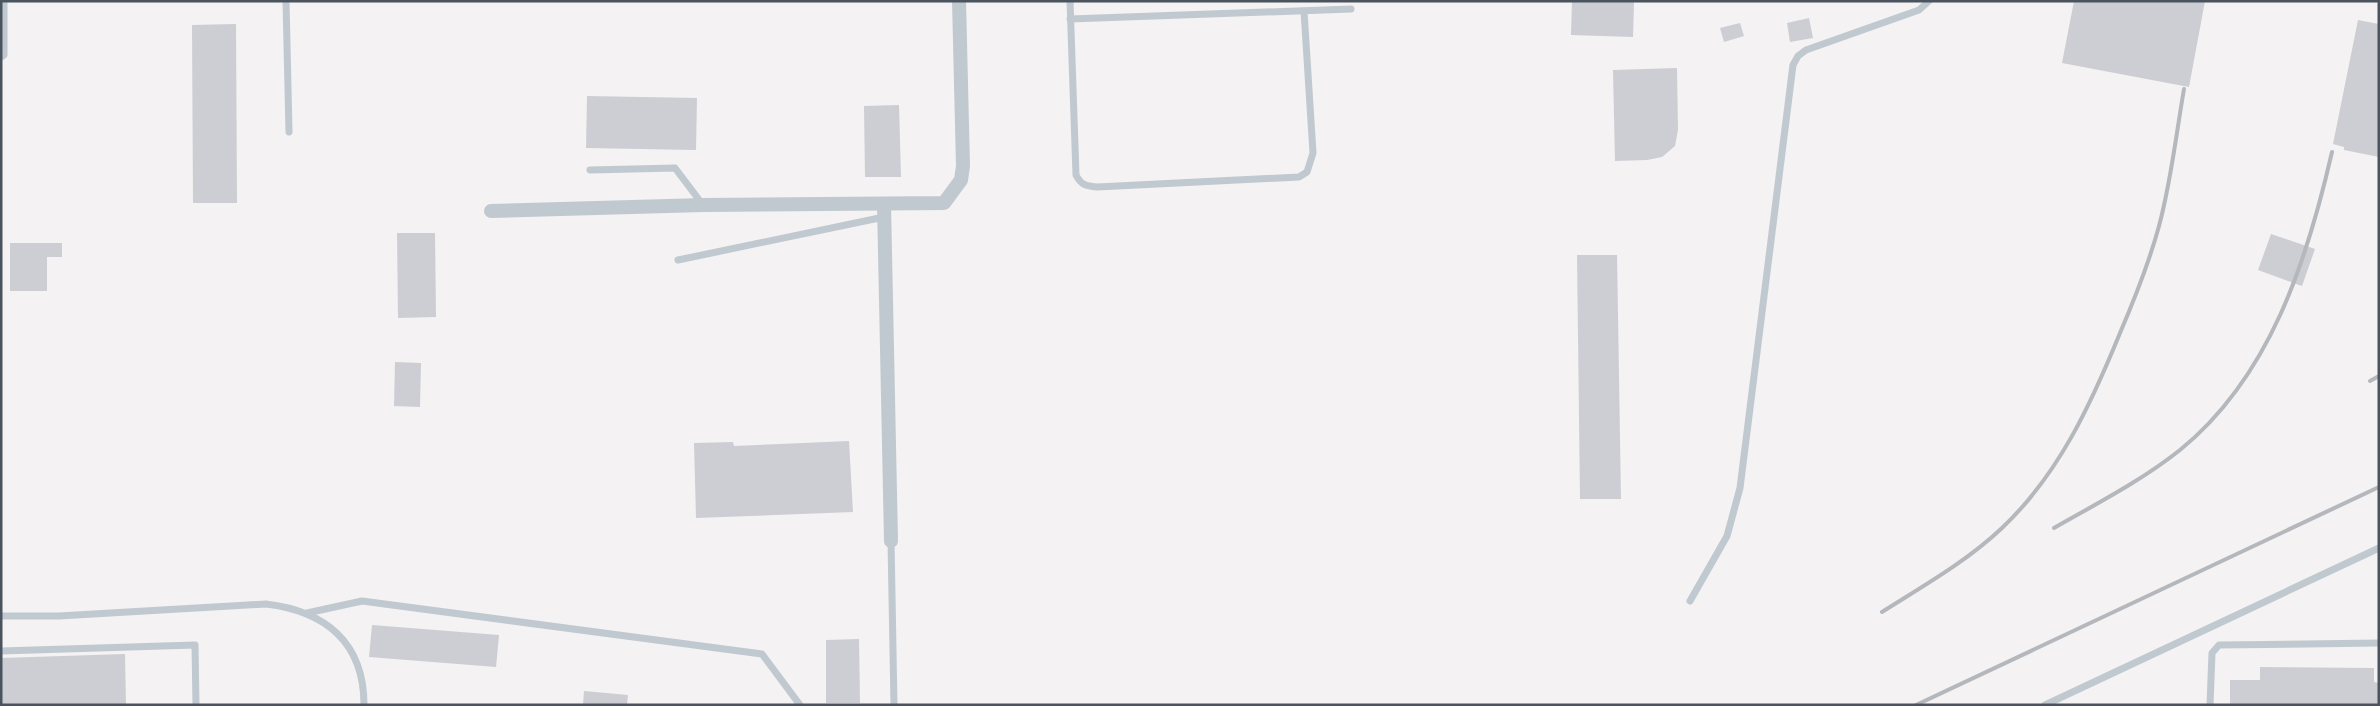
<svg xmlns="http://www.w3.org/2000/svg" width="2380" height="706" font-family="'Nunito Sans',sans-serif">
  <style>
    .building { fill: #ccced4 }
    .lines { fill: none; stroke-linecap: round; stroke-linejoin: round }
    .service { stroke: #c0c9d0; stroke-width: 7 }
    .minor { stroke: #c0c9d0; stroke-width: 14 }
    .rail { stroke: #b4b7bc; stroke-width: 4 }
  </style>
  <rect width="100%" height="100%" fill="#f4f2f2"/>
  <g class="building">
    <polygon points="1572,1 1634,1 1633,37 1571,35"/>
    <polygon points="2074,1 2205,1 2189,87 2062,63"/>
    <polygon points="1809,18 1813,38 1790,42 1787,23"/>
    <polygon points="2358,20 2379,24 2379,157 2344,150 2344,147 2333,144"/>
    <polygon points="1740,23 1744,36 1724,42 1720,28"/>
    <polygon points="236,24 237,203 193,203 192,25"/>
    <polygon points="1677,68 1678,130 1675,146 1662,157 1647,160 1615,161 1613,70"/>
    <polygon points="587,96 697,98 696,150 586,148"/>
    <polygon points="899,105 901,177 865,177 864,106"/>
    <polygon points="397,233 435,233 436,317 398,318"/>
    <polygon points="2271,234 2315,249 2302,286 2258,270"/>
    <polygon points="10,243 62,243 62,257 47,257 47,291 10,291"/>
    <polygon points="1577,255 1617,255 1621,499 1580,499"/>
    <polygon points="395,362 421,363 420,407 394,406"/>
    <polygon points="849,441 853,512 696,518 694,443 733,442 734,446"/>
    <polygon points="372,625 499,635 496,667 369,657"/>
    <polygon points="859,639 860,703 826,703 826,640"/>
    <polygon points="125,654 126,705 1,705 1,658"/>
    <polygon points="2260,667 2374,668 2374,682 2379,683 2379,705 2230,705 2230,680 2260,680"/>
    <polygon points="584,691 628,695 627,705 583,705"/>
  </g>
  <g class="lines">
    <g class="service">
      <polyline points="286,1 289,132"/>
      <path d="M1070,1L1076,175C1081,185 1086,186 1097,187L1299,177L1307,172L1313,153L1304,11"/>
      <polyline points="1070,19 1351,9"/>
      <polyline points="1,57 4,55 4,1"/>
      <polyline points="590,170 675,168 703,205"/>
      <polyline points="678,260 884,217"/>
      <polyline points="891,541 894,705"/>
      <polyline points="1690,601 1727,536 1740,488 1793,65 1798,56 1806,50 1919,10 1929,1"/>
      <polyline points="307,613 362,601 762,654 800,705"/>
      <path d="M1,616H59L266,604C325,611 364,642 364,705"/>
      <polyline points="1,651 195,645 196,705"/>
      <polyline points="2045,705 2379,548"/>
      <polyline points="2210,705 2212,653 2219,645 2379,643"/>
    </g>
    <g class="minor">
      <polyline points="884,204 891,541"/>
      <polyline points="491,211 703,205 944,203 961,180 963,166 959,1"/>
    </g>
    <g class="rail">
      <polyline points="2370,381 2379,376"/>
      <path d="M2054,528C2096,504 2141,481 2180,450C2270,377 2307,261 2332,152"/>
      <path d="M1882,612C1923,586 1966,562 2002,528C2059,474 2091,404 2120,333C2135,298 2149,263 2159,226C2171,182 2176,135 2184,89"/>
      <polyline points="1916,705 2379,487"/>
    </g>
  </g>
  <rect width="2380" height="706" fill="none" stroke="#4a545f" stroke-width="5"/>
</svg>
